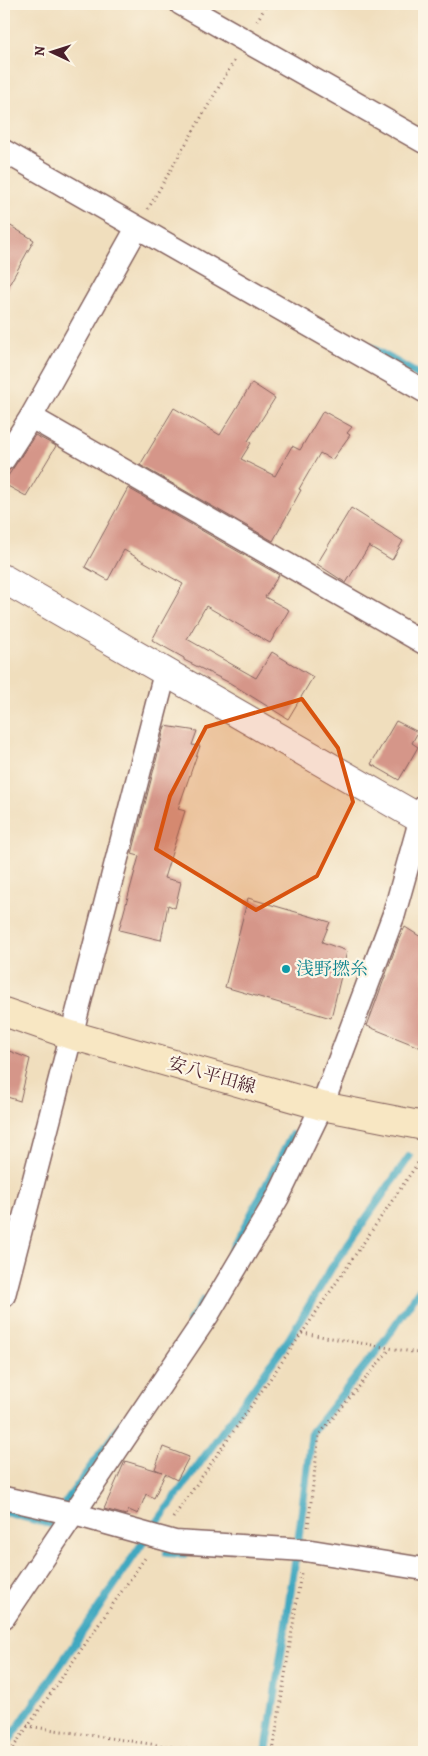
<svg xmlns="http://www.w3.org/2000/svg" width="428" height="1756" font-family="Alegreya,'Noto Serif JP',serif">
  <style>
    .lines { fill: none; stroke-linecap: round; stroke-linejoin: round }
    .stream { stroke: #40a8c0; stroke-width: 8 }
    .building { fill: #d59689 }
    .minor-casing { stroke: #84625e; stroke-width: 25 }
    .tertiary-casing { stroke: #84625e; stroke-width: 30 }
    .secondary-casing { stroke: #84625e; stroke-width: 30 }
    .path { stroke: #84625e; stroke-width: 3; stroke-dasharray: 1 4; stroke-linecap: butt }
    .minor { stroke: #fff; stroke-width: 22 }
    .tertiary { stroke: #fff; stroke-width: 28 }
    .secondary { stroke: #f8e7c3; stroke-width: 28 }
    .marked { fill: #d8530f; fill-opacity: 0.2; stroke: #d8530f; stroke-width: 4; stroke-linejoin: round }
    .culture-dot { fill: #0f9aa8; stroke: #fcf5e5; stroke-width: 2 }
    .labels { text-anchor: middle; stroke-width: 4.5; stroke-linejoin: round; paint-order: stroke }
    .culture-label { font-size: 18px; fill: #0d838f; stroke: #fcf5e5; text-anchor: start }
    .street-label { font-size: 18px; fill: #4a1f2b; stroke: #fcf5e5 }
  </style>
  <rect width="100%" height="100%" fill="#fcf5e5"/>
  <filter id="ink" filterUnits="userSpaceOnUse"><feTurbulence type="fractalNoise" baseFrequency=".02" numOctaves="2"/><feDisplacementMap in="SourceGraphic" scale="10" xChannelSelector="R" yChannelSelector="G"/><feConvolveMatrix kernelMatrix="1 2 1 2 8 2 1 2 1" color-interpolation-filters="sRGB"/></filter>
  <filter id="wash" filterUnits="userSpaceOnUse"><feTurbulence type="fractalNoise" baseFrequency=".0096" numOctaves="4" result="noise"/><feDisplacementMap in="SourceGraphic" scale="20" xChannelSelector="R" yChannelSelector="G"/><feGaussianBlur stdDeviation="1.12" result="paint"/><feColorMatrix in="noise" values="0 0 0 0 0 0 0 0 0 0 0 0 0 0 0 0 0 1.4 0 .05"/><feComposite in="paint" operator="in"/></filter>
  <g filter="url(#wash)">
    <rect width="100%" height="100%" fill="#f0debd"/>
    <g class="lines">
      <g class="stream">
        <polyline points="356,339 424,378"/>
        <polyline points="225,1265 292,1135"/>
        <polyline points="190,1322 204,1300"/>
        <polyline points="65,1503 122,1423"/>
        <polyline points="4,1512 50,1524 54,1519"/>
        <polyline points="151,1531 289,1339 332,1267 409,1157"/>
        <polyline points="167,1553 184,1554"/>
        <polyline points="4,1748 144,1541"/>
        <polyline points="266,1752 297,1550 312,1432 380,1347 424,1283"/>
      </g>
    </g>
    <g id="blocks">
      <g class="building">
        <polygon points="4,222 34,240 4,294"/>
        <polygon points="252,383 275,398 248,441 251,443 241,459 275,476 292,446 300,450 323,411 352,427 347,433 350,435 332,460 320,453 299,489 301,490 273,541 140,465 174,408 220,435"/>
        <polygon points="35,435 56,446 26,496 4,484 4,482"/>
        <polygon points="128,488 279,575 265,597 289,610 270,643 206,606 187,639 256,678 272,652 313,677 288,719 230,683 184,660 184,658 152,640 183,584 124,550 108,580 85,567"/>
        <polygon points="351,508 403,541 392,560 369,546 346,583 317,564"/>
        <polygon points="396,721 418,732 412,743 418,747 399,780 371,764"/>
        <polygon points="165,726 197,731 192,745 200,746 178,809 185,811 164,878 181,882 175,908 168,905 161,940 119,930 139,856 132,854"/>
        <polygon points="248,898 330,922 322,942 347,951 331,1018 225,987"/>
        <polygon points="405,927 424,939 424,1049 367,1026 398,941"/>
        <polygon points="4,1049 30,1059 20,1101 4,1096"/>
        <polygon points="163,1447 189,1457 177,1480 165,1474 154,1498 146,1494 138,1514 129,1510 126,1515 104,1509 125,1461 162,1472 155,1469"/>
      </g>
    </g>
  </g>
  <g filter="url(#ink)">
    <use href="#blocks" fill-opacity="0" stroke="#84625e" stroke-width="1"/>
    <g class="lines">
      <g class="minor-casing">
        <g id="minor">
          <polyline points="181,4 424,142"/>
          <polyline points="4,151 424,391"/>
          <polyline points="31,417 424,643"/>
          <polyline points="4,459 31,417 137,228"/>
          <polyline points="4,1295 165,673"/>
          <polyline points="4,1498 74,1514 175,1542 305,1550 424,1569"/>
          <polyline points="4,1617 207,1316 278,1197 322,1106 394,914 424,807"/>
        </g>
      </g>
      <g class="tertiary-casing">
        <polyline id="tertiary" points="4,579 424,821"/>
      </g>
      <g class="secondary-casing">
        <polyline id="secondary" points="4,1012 71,1035 322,1106 424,1126"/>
      </g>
      <g class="path">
        <polyline points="257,21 267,4"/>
        <polyline points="148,209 234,61"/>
        <polyline points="302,1333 424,1354"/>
        <polyline points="173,1518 302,1333 424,1154"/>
        <polyline points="308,1527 319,1435 390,1349"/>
        <polyline points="27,1726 206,1752"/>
        <polyline points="10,1752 145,1558"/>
        <polyline points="273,1752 301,1573"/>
      </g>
      <use href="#minor" class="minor"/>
      <use href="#tertiary" class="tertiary"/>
      <use href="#secondary" class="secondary"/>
    </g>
  </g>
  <path class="marked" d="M302,699L338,748L353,802L317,876L256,910L156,849L170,796L206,727Z"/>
  <circle class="culture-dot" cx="286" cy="969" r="5"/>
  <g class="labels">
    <g class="culture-label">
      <text x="296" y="975">浅野撚糸</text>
    </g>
    <g class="street-label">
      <text transform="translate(212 1075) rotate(16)" y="6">安八平田線</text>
    </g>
  </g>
  <rect width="428" height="1756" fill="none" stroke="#fcf5e5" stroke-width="20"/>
  <g transform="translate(52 52) rotate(274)" stroke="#fcf5e5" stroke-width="4" paint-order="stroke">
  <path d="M0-4L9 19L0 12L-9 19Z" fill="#4a1f2b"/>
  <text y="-8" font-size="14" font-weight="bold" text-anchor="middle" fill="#4a1f2b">N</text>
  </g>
</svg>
